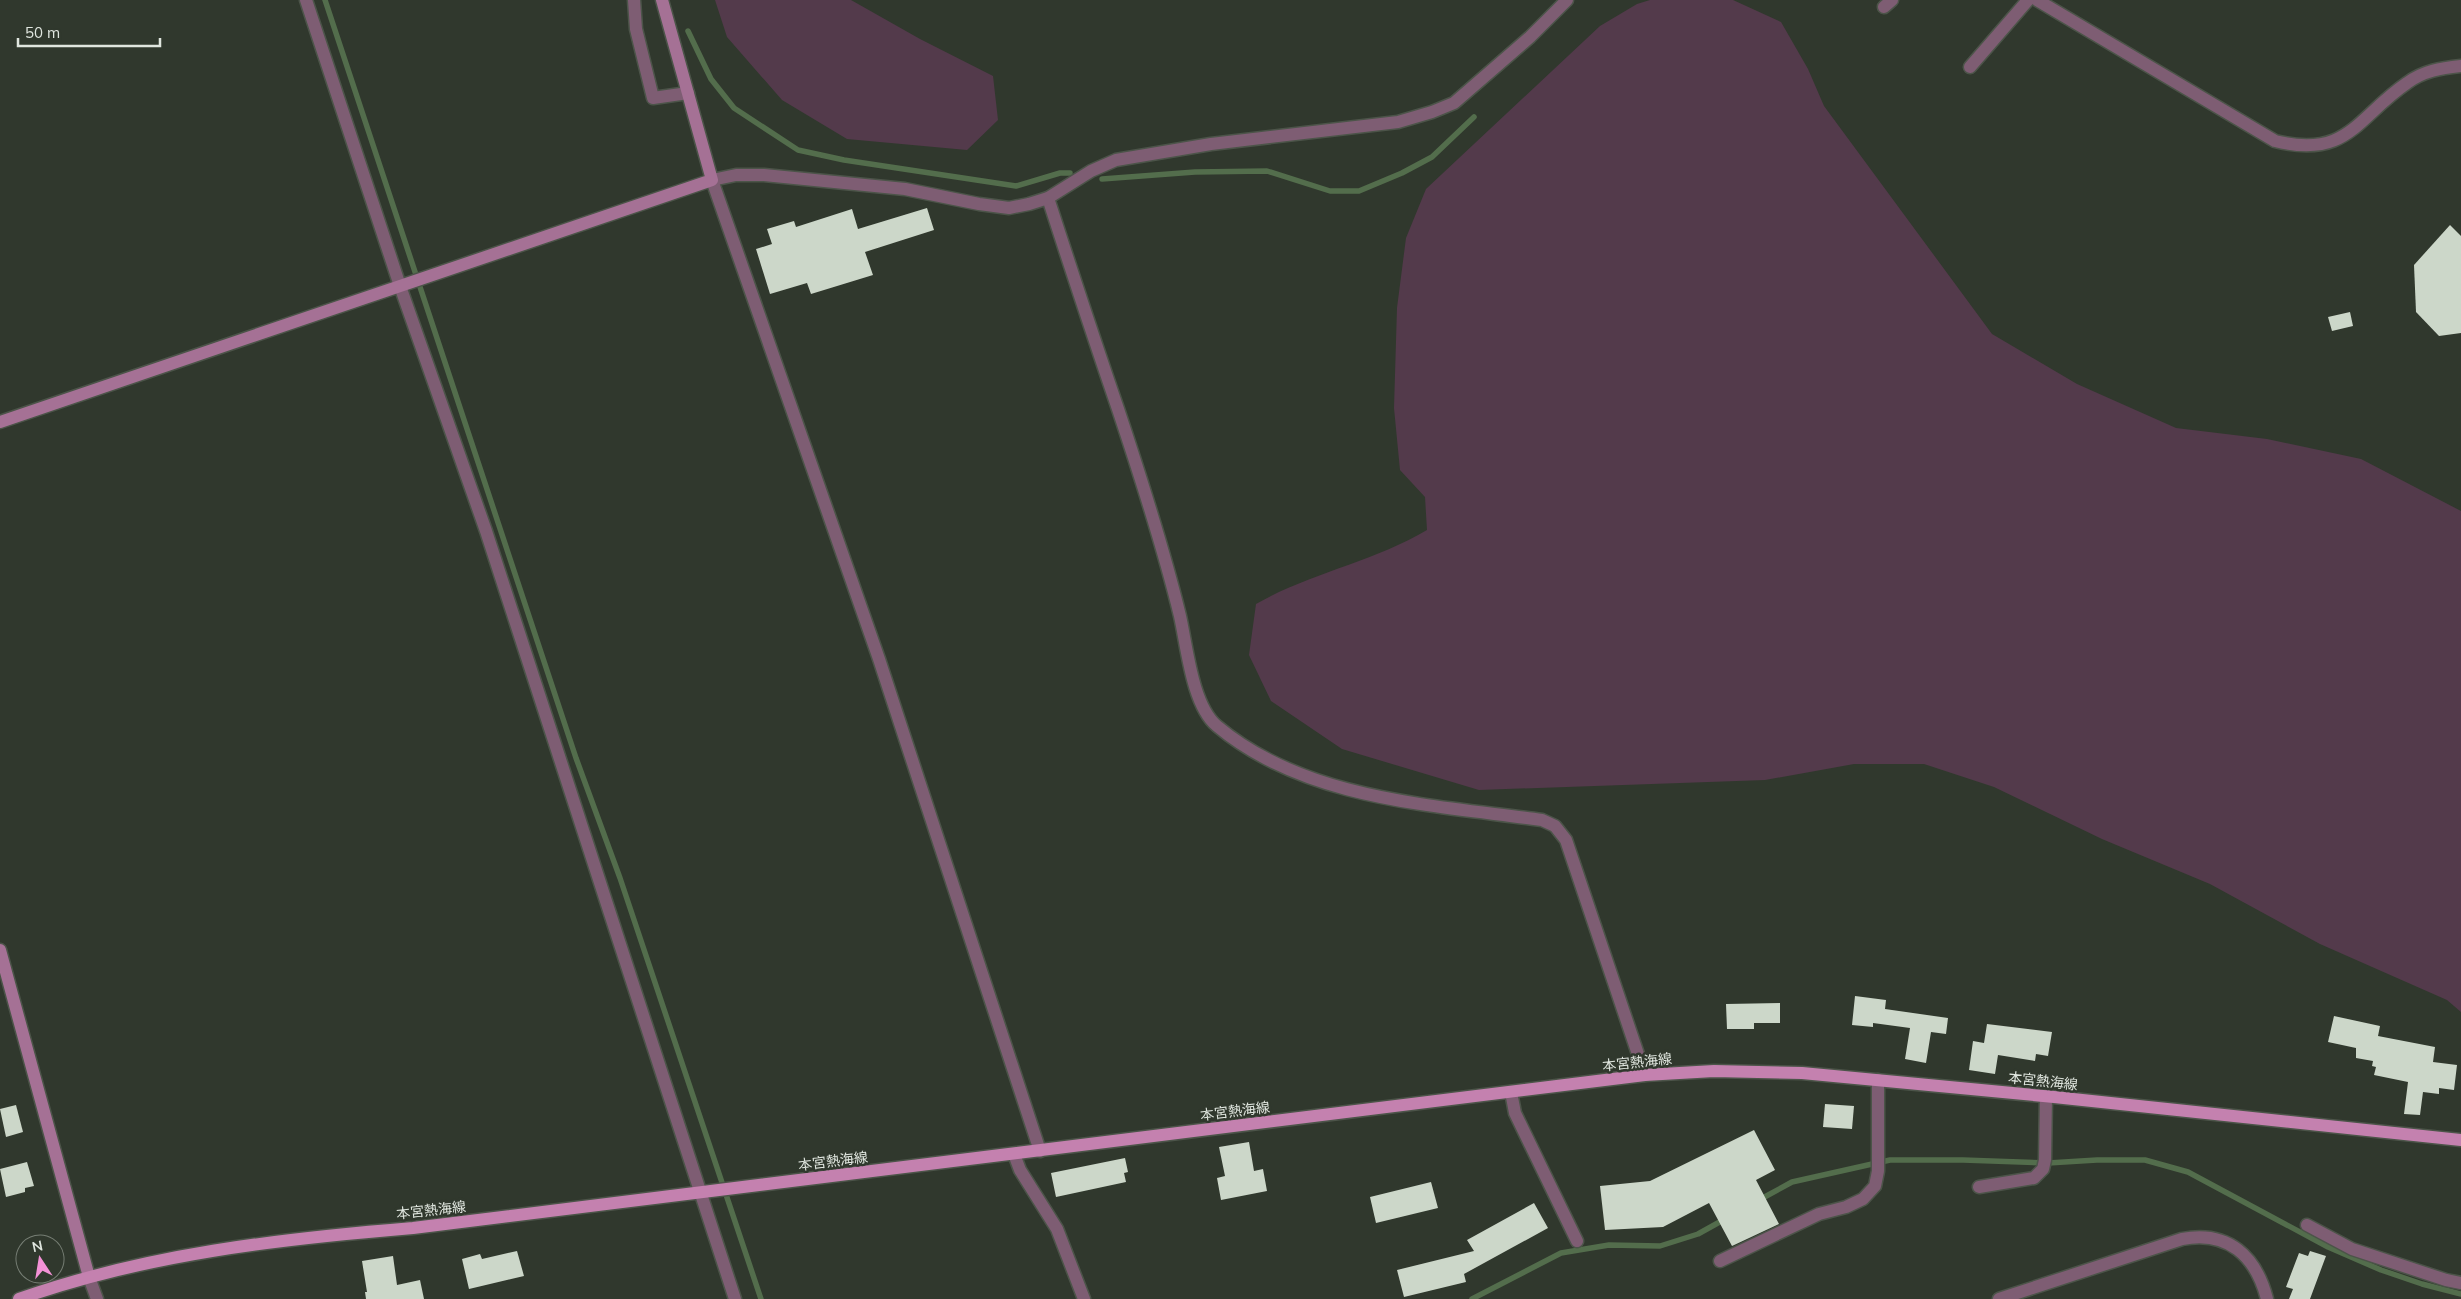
<svg xmlns="http://www.w3.org/2000/svg" width="2461" height="1299" font-family="Mulish,'Noto Sans JP',sans-serif">
  <style>
    .green { fill: #533a4b }
    .lines { fill: none; stroke-linecap: round; stroke-linejoin: round }
    .stream { stroke: #536d4c; stroke-width: 5.5 }
    .building { fill: #ccd7c9 }
    .street-casing { stroke: #4c5449; stroke-width: 15 }
    .secondary-casing { stroke: #4c5449; stroke-width: 15 }
    .primary-casing { stroke: #4c5449; stroke-width: 15 }
    .street { stroke: #7e5d73; stroke-width: 12 }
    .secondary { stroke: #a57195; stroke-width: 12 }
    .primary { stroke: #c481af; stroke-width: 12 }
    .labels { text-anchor: middle; stroke-width: 5; stroke-linejoin: round; paint-order: stroke }
    .street-label { font-size: 14px; fill: #e0e6df; stroke: #30382d }
  </style>
  <rect width="100%" height="100%" fill="#30382d"/>
  <g class="green">
    <polygon points="715,0 851,0 920,39 993,76 998,120 967,150 847,139 782,100 727,37"/>
    <path d="M1650,0H1733L1781,22L1808,69L1824,106L1992,334L2077,384L2176,428L2267,439L2361,459L2461,511V1012L2447,1000L2320,944L2210,884L2102,839L1994,787L1924,764H1854L1765,780L1479,790L1342,749L1271,701L1249,655L1256,604C1310,573 1373,562 1427,530L1425,497L1400,470L1394,408L1397,308L1406,238L1426,189L1600,26L1637,4Z"/>
  </g>
  <g class="lines">
    <g class="stream">
      <polyline points="325,0 576,758 620,878 761,1299"/>
      <polyline points="688,31 711,79 734,108 798,150 844,160 1016,186 1060,173 1070,173"/>
      <polyline points="1102,179 1195,172 1267,171 1330,191 1359,191 1402,173 1432,157 1474,117"/>
      <polyline points="1759,1200 1792,1182 1890,1160 1963,1160 2048,1163 2097,1160 2145,1160 2188,1172 2328,1247 2381,1270 2422,1284 2461,1294"/>
      <polyline points="1472,1299 1561,1253 1609,1245 1660,1246 1698,1234 1725,1219"/>
    </g>
  </g>
  <g class="building">
    <polygon points="927,208 934,230 865,252 873,275 811,294 807,283 770,294 756,249 772,244 767,229 794,221 796,227 852,209 858,229"/>
    <polygon points="2450,225 2461,236 2461,333 2439,336 2416,312 2414,265"/>
    <polygon points="2350,312 2353,326 2332,331 2328,317"/>
    <polygon points="1855,996 1886,1000 1885,1009 1948,1018 1946,1034 1931,1032 1926,1063 1905,1059 1910,1028 1873,1023 1873,1027 1852,1025"/>
    <polygon points="1780,1003 1780,1023 1754,1023 1754,1029 1727,1029 1726,1004"/>
    <polygon points="2334,1016 2380,1026 2378,1036 2435,1047 2433,1062 2457,1065 2454,1090 2439,1088 2439,1094 2423,1092 2420,1115 2404,1114 2408,1082 2374,1075 2376,1067 2372,1066 2373,1061 2356,1058 2356,1048 2328,1042"/>
    <polygon points="1987,1024 2052,1032 2048,1056 2036,1054 2035,1061 1998,1055 1995,1074 1969,1070 1973,1041 1984,1043"/>
    <polygon points="1825,1104 1854,1106 1852,1129 1823,1127"/>
    <polygon points="16,1105 23,1132 6,1137 0,1109"/>
    <polygon points="1754,1130 1775,1170 1756,1180 1779,1224 1732,1246 1709,1203 1663,1227 1605,1230 1600,1186 1650,1181"/>
    <polygon points="1249,1142 1254,1171 1263,1169 1267,1191 1221,1200 1217,1178 1225,1176 1219,1147"/>
    <polygon points="1125,1158 1128,1172 1124,1173 1126,1182 1056,1197 1051,1173"/>
    <polygon points="27,1162 34,1186 25,1188 25,1192 6,1197 0,1169"/>
    <polygon points="1431,1182 1438,1208 1376,1223 1370,1197"/>
    <polygon points="1534,1203 1548,1228 1464,1274 1466,1282 1404,1297 1397,1270 1474,1251 1467,1240"/>
    <polygon points="517,1251 524,1276 469,1289 462,1259 480,1254 482,1259"/>
    <polygon points="2310,1251 2326,1256 2310,1299 2289,1299 2293,1289 2286,1287 2299,1253 2308,1256"/>
    <polygon points="393,1256 397,1285 420,1280 424,1299 366,1299 365,1292 367,1292 362,1261"/>
  </g>
  <g class="lines">
    <g class="street-casing">
      <g id="street">
        <polyline points="306,0 400,286 486,531 735,1299"/>
        <polyline points="634,0 636,29 653,98 688,93"/>
        <path d="M2037,0L2275,141C2348,159 2356,118 2407,83C2423,71 2441,68 2461,66"/>
        <polyline points="1884,7 1892,0"/>
        <polyline points="1970,67 2028,0"/>
        <path d="M1048,198C1071,269 1094,339 1118,409C1141,478 1163,546 1180,616C1187,647 1192,705 1217,726C1305,800 1433,805 1542,820L1555,826L1566,840L1645,1075"/>
        <polyline points="1511,1092 1515,1113 1577,1241"/>
        <polyline points="1040,1151 879,659 712,180 736,175 764,175 905,189 979,204 1009,208 1029,204 1048,198 1091,171 1116,160 1211,144 1398,122 1432,112 1454,103 1530,37 1567,0"/>
        <polyline points="1014,1154 1020,1170 1057,1229 1084,1299"/>
        <polyline points="1979,1187 2034,1178 2043,1169 2045,1160 2046,1096"/>
        <polyline points="2307,1225 2352,1249 2446,1280 2461,1283"/>
        <polyline points="1720,1261 1819,1214 1846,1207 1863,1199 1875,1186 1878,1171 1878,1080"/>
        <polyline points="89,1277 97,1299"/>
        <path d="M1999,1299L2182,1239C2228,1230 2256,1256 2267,1299"/>
      </g>
    </g>
    <g class="secondary-casing">
      <g id="secondary">
        <polyline points="0,422 712,180 662,0"/>
        <polyline points="0,950 89,1277"/>
      </g>
    </g>
    <g class="primary-casing">
      <path id="primary" d="M19,1299C146,1254 279,1239 413,1228L1645,1075L1714,1071L1802,1073L2054,1097L2461,1140"/>
    </g>
    <use href="#street" class="street"/>
    <use href="#secondary" class="secondary"/>
    <use href="#primary" class="primary"/>
  </g>
  <g class="labels">
    <g class="street-label">
      <text transform="translate(1637 1062) rotate(-6)" y="5">本宮熱海線</text>
      <text transform="translate(2043 1081) rotate(6)" y="5">本宮熱海線</text>
      <text transform="translate(1235 1111) rotate(-7)" y="5">本宮熱海線</text>
      <text transform="translate(833 1161) rotate(-7)" y="5">本宮熱海線</text>
      <text transform="translate(431 1210) rotate(-6)" y="5">本宮熱海線</text>
    </g>
  </g>
  <g transform="translate(40 1259) rotate(348)"><circle r="24" fill="#30382d" stroke="#767e74"/>
  <path d="M0-4L9 19L0 12L-9 19Z" fill="#f391d6"/>
  <text y="-8" font-size="14" font-weight="bold" text-anchor="middle" fill="#e0e6df">N</text>
  </g>
  <path d="M18 38v8h142v-8" fill="none" stroke="#e0e6df" stroke-width="2.5"/>
  <text x="25" y="38" font-size="15" fill="#e0e6df" stroke="#30382d" stroke-width="4" paint-order="stroke">50 m</text>
</svg>
